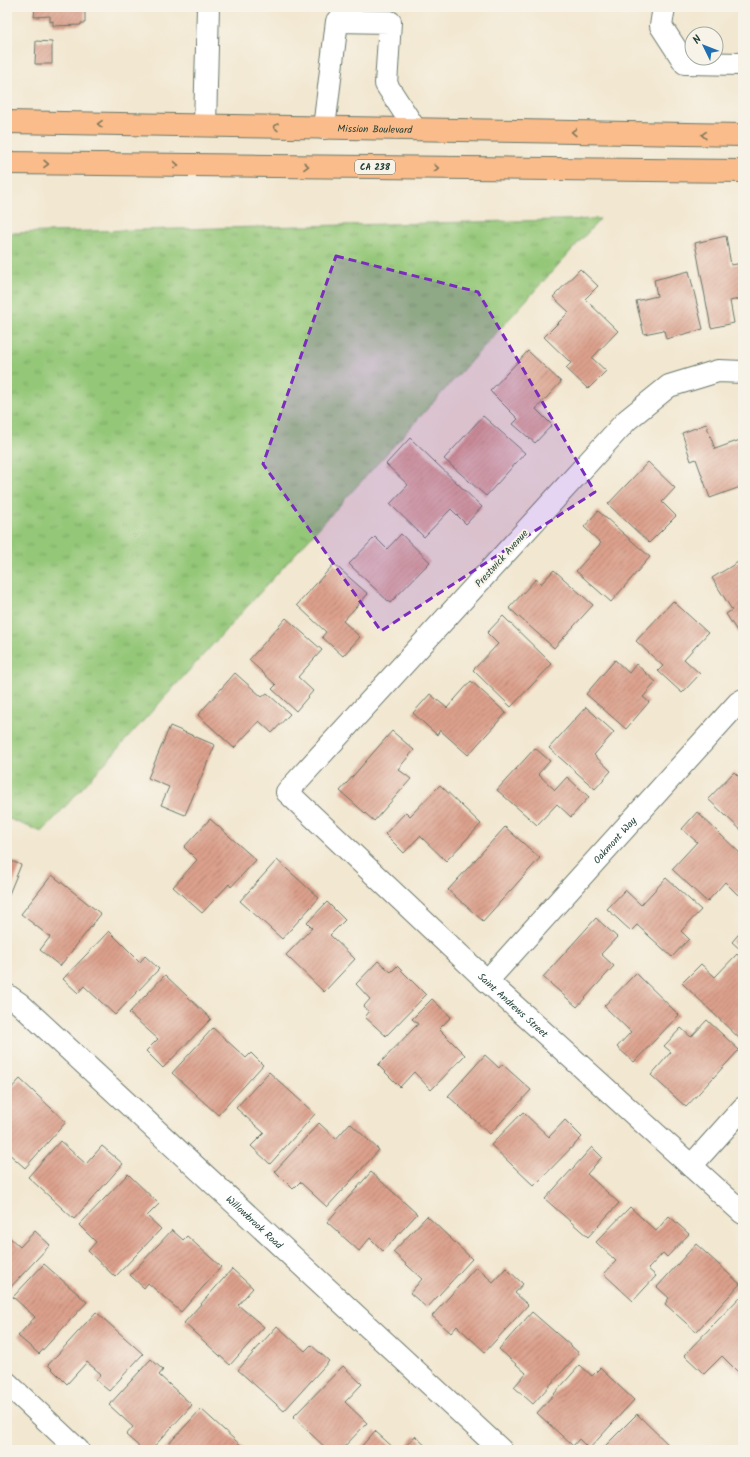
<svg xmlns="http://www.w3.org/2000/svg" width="750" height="1457" font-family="Kalam,sans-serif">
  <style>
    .grass { fill: url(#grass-tufts); stroke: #5a8256 }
    .building { fill: url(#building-hatch) }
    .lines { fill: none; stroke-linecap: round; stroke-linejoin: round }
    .minor-casing { stroke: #69786b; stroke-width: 24 }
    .major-casing { stroke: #69786b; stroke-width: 24 }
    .minor { stroke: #fff; stroke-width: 22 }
    .major { stroke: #f9bc8a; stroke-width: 22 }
    .oneway { stroke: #81765b }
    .marked { fill: #7b2cbf; fill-opacity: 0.2; stroke: #7b2cbf; stroke-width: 3; stroke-dasharray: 8 5; stroke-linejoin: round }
    .labels { text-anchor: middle; stroke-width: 4; stroke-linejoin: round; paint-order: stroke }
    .shield { fill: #f7f3e8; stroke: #60746a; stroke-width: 1 }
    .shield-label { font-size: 9px; font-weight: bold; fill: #1f3d34 }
    .street-label { font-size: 10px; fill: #1f3d34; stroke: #f7f3e8 }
  </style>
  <defs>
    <pattern id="grass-tufts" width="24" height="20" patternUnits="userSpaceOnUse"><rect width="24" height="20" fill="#94c778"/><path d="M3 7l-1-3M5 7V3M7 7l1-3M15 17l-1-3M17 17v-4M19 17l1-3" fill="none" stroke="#78a363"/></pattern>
    <pattern id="building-hatch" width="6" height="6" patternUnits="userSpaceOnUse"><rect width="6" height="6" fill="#dca08c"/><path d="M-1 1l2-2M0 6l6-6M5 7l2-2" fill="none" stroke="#b28473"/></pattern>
  </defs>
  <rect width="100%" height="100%" fill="#f7f3e8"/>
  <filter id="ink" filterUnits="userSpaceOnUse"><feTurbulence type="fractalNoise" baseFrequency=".025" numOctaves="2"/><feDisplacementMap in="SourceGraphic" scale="8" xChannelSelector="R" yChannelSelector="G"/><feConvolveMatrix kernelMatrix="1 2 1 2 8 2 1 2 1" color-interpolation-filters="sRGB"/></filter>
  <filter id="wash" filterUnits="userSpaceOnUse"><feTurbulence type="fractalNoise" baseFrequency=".012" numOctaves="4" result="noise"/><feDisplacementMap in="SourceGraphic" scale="16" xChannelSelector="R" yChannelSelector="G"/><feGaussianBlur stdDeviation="0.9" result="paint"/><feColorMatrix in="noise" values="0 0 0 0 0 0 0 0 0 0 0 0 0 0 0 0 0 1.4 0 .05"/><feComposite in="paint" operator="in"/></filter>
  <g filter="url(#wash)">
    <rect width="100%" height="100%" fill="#f2e7d0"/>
    <polygon class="grass" points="600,219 42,832 7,818 7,233"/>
    <g id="blocks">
      <g class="building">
        <polygon points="35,7 85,7 85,23 81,23 81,25 53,26 53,21 50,22 50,16 34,17"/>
        <polygon points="36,41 52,42 52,64 35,64"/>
        <polygon points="726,236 731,265 743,263 743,298 730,301 734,323 711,328 695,243"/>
        <polygon points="580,269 598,286 585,299 618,331 592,358 606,371 588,389 566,368 571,363 544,337 569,312 553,297"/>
        <polygon points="689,271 703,329 666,339 664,330 644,334 636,301 657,296 654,280"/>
        <polygon points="528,351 561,382 536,409 552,425 535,443 513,424 518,419 490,391"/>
        <polygon points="483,416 525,453 486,496 444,459"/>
        <polygon points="706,424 715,449 743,439 743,486 710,498 696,459 691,461 682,433"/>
        <polygon points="410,438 482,507 466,524 451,509 424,537 390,504 408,485 386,464"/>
        <polygon points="648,462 675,488 662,502 676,516 649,543 608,504"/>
        <polygon points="598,511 650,557 611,602 576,571 601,543 584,527"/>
        <polygon points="401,534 430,562 390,603 349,564 375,537 387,549"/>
        <polygon points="743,559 743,638 742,639 726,614 732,610 712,578"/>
        <polygon points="334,564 368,594 343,621 360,637 343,656 322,637 326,632 297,605"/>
        <polygon points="554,570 593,605 554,648 509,608 536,579 541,584"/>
        <polygon points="673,601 708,633 684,659 700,674 682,693 658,671 663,666 636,641"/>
        <polygon points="503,616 552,664 511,707 473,670 498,644 487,633"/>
        <polygon points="286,618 322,650 298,677 313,691 296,711 272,689 276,685 249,660"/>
        <polygon points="615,660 629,673 636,664 656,682 643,697 649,702 626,729 586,694"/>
        <polygon points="235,673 262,697 267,693 290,714 272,733 259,721 234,748 198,715"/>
        <polygon points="471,681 506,713 468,755 440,730 437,735 413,713 430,694 447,708"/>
        <polygon points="586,707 614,732 594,755 611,771 595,789 549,748"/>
        <polygon points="170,726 215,745 185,815 161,805 169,787 148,778"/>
        <polygon points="392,731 414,750 398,769 411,779 374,821 340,791"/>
        <polygon points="535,748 550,761 538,774 555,790 567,777 589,797 571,817 557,804 537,825 497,790"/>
        <polygon points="734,772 739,777 743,773 743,832 708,799"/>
        <polygon points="440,785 481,824 446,861 420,836 404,853 385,834 406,812 410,816"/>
        <polygon points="697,812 743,856 743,890 738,895 725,882 707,902 672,869 697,842 682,829"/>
        <polygon points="210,819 256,860 231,887 229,884 202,913 173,887 197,860 184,847"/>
        <polygon points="505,827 540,858 483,921 448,890"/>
        <polygon points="7,859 21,865 7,899"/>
        <polygon points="277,860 319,898 282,939 240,901"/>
        <polygon points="52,875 101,914 60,966 40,950 50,937 21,914"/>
        <polygon points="666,878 701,910 681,931 689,939 672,957 637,925 631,931 607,909 625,890 641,905"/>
        <polygon points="327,902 345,920 330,935 355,959 324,992 286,955 312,928 307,923"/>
        <polygon points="596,918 617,937 601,954 614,966 577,1007 543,977"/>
        <polygon points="743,929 743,952 732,942"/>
        <polygon points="109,931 140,962 145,956 159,969 115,1015 84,986 78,993 63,979"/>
        <polygon points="737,954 743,961 743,1038 741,1040 682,983 701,964 715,977"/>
        <polygon points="378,961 391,972 397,966 426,995 386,1036 365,1017 369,1012 364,1006 370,999 356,984"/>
        <polygon points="636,973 679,1015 634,1062 617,1047 631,1032 604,1006"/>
        <polygon points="165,975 211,1019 163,1068 146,1051 158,1039 129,1013"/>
        <polygon points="432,999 451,1017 439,1029 465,1055 431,1090 414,1072 400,1087 378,1065 418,1024 412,1019"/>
        <polygon points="707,1020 739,1050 686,1107 651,1075 671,1052 664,1046 681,1028 691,1037"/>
        <polygon points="213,1028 246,1058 251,1053 263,1065 218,1115 172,1073"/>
        <polygon points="485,1055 499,1068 502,1064 531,1090 490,1134 448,1096"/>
        <polygon points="269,1072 315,1114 270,1164 251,1146 264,1133 236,1108"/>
        <polygon points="20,1079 66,1122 25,1168 7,1152 7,1093"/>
        <polygon points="523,1112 549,1137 565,1120 582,1137 534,1186 491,1145"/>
        <polygon points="319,1123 336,1139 350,1123 379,1150 327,1207 300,1182 293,1189 275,1171"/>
        <polygon points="60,1141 86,1164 102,1146 123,1164 74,1219 28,1177"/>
        <polygon points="592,1147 602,1157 587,1174 619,1203 588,1237 545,1199"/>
        <polygon points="371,1172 417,1214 383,1251 370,1238 359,1251 327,1222"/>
        <polygon points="128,1174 159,1204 147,1216 161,1229 115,1277 88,1251 96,1242 79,1225"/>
        <polygon points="630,1207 656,1231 669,1216 689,1234 667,1257 663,1253 648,1269 656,1276 633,1301 604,1274 616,1261 596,1242"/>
        <polygon points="427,1216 472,1259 427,1308 410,1293 422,1279 393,1252"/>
        <polygon points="172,1230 183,1240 187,1236 221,1267 181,1312 148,1283 144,1288 130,1275"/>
        <polygon points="35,1231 50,1245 7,1291 7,1235 20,1247"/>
        <polygon points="696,1244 740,1284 696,1332 665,1304 669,1298 657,1287"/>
        <polygon points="44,1264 87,1302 39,1354 18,1336 35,1317 13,1297"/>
        <polygon points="476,1267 493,1282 506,1268 523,1284 515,1293 528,1305 485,1352 457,1326 451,1333 432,1316"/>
        <polygon points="232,1269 253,1288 238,1305 264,1327 230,1365 184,1323"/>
        <polygon points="743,1294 743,1377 722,1356 704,1374 684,1355"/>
        <polygon points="96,1312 143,1354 109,1391 96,1380 101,1374 87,1362 67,1384 48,1365"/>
        <polygon points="532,1312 579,1353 533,1404 514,1387 526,1373 499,1349"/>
        <polygon points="277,1326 305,1351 311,1345 329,1361 284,1411 238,1370"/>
        <polygon points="151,1359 163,1370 159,1375 192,1405 151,1450 143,1450 126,1435 133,1427 109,1405"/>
        <polygon points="580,1365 592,1376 600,1368 634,1400 589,1449 579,1439 573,1446 537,1413"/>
        <polygon points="343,1366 362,1384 345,1402 367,1423 341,1450 328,1450 293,1417"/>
        <polygon points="201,1409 246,1450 163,1450"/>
        <polygon points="637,1414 674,1450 607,1450 604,1447"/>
        <polygon points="375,1431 396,1450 358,1450"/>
        <polygon points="415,1436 430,1450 402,1450"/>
      </g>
    </g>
  </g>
  <g filter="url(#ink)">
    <use href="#blocks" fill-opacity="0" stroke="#69786b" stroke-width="1"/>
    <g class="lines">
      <g class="minor-casing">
        <g id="minor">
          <polyline points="664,7 661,26 685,63 743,64"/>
          <polyline points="205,125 208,7"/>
          <polyline points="324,128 337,21 390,22 386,84 415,129"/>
          <path id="s1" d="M743,372L718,371L669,386L627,420L287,792L487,981L743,1213"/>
          <path id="s2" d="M487,981L738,703L743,700"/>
          <path id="s3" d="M7,995L20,1004L501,1450"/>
          <polyline points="691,1166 743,1108"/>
          <polyline points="7,1383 78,1450"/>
        </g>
      </g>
      <g class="major-casing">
        <g id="major">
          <path id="s4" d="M7,122L743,135"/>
          <polyline points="7,163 743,171"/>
        </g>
      </g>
      <use href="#minor" class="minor"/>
      <use href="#major" class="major"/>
    </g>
    <defs><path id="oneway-chevron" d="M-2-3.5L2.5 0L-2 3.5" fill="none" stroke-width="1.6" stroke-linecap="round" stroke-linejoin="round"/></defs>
    <g class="oneway">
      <use href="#oneway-chevron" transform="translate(100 124) rotate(-179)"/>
      <use href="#oneway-chevron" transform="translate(276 127) rotate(-179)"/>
      <use href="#oneway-chevron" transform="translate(574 132) rotate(-179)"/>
      <use href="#oneway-chevron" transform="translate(704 135) rotate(-179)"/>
      <use href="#oneway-chevron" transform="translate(46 164) rotate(1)"/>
      <use href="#oneway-chevron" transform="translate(176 165) rotate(1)"/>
      <use href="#oneway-chevron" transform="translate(306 166) rotate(1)"/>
      <use href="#oneway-chevron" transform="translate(436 168) rotate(1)"/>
    </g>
  </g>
  <path class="marked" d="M336,256L478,292L595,492L381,631L263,464Z"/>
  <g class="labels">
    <rect class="shield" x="355" y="160" width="40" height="14" rx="3"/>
    <g class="shield-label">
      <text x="375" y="170">CA 238</text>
    </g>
    <g class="street-label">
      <text dy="4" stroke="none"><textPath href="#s4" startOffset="368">Mission Boulevard</textPath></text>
      <text transform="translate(501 558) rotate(-48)" y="4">Prestwick Avenue</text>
      <text dy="4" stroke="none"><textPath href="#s2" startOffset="190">Oakmont Way</textPath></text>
      <text dy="4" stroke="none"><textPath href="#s1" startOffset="945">Saint Andrews Street</textPath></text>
      <text dy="4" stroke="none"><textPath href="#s3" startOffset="336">Willowbrook Road</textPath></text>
    </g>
  </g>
  <rect width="750" height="1457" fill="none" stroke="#f7f3e8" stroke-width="24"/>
  <g transform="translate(704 46) rotate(313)"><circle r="19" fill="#f7f3e8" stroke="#a1aaa0"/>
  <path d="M0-3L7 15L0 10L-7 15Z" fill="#1f6fb2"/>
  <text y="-6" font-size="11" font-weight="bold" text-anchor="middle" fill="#1f3d34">N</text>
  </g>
</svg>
